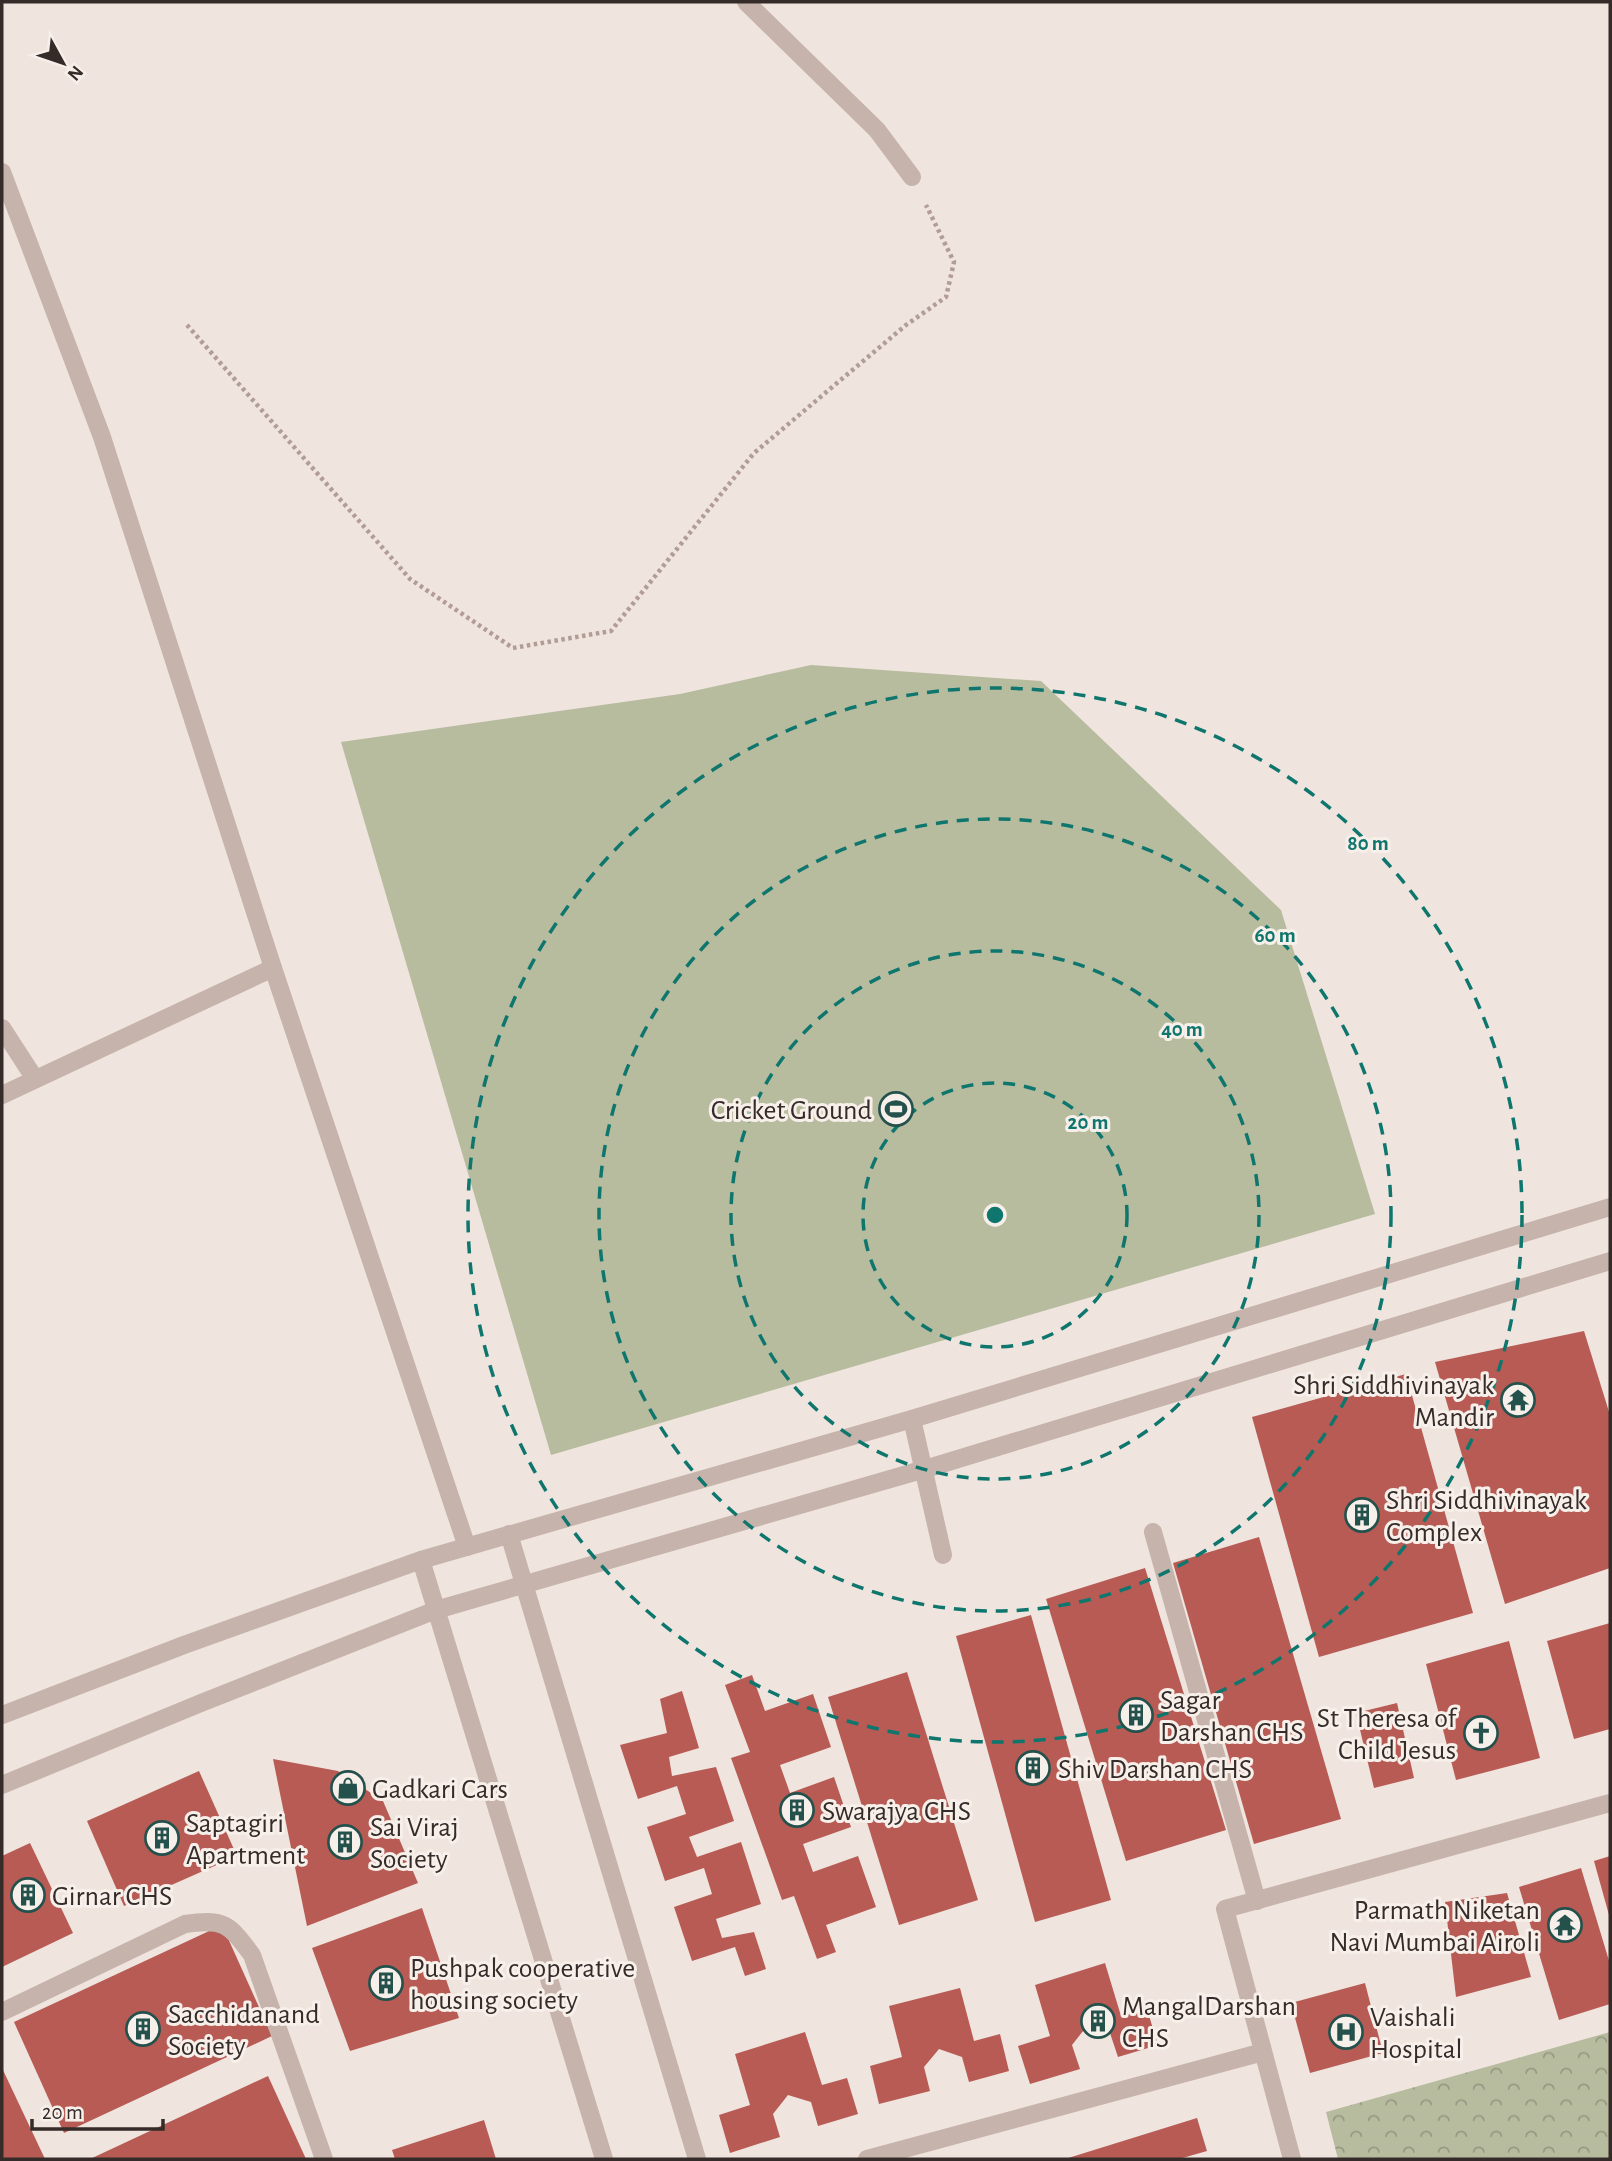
<svg xmlns="http://www.w3.org/2000/svg" width="1612" height="2161" font-family="'Alegreya Sans',sans-serif">
  <style>
    .green { fill: #b8bc9f }
    .forest { fill: url(#forest-crowns) }
    .building { fill: #b75b54 }
    .lines { fill: none; stroke-linecap: round; stroke-linejoin: round }
    .path { stroke: #b19d95; stroke-width: 4.5; stroke-dasharray: 3.5 3.5; stroke-linecap: butt }
    .service { stroke: #c6b3ab; stroke-width: 18 }
    .minor { stroke: #c6b3ab; stroke-width: 18 }
    .tertiary { stroke: #c6b3ab; stroke-width: 18 }
    .ring { fill: none; stroke: #0f766e; stroke-width: 3.5; stroke-dasharray: 12 9 }
    .labels { text-anchor: middle; stroke-width: 6; stroke-linejoin: round; paint-order: stroke }
    .poi-label { font-size: 28px; fill: #352b29; stroke: #f7efe9; text-anchor: start }
    .centre { fill: #0f766e; stroke: #f7efe9; stroke-width: 3.5 }
    .ring-label { font-size: 21px; text-anchor: middle; font-weight: bold; fill: #0f766e; stroke: #f7efe9; stroke-width: 6; stroke-linejoin: round; paint-order: stroke }
  </style>
  <defs>
    <pattern id="forest-crowns" width="20" height="18" patternUnits="userSpaceOnUse" patternTransform="scale(1.75)"><rect width="20" height="18" fill="#b8bc9f"/><path d="M2 6a3 3 0 1 1 6 0M12 15a3 3 0 1 1 6 0" fill="none" stroke="#969982"/></pattern>
  </defs>
  <rect width="100%" height="100%" fill="#efe4de"/>
  <polygon class="green" points="811,665 1041,681 1281,910 1375,1214 551,1455 341,742 680,694"/>
  <polygon class="forest" points="1610,2032 1610,2159 1338,2159 1326,2112"/>
  <g class="building">
    <polygon points="1584,1331 1610,1415 1610,1568 1505,1604 1435,1362"/>
    <polygon points="1406,1374 1473,1613 1319,1657 1252,1417"/>
    <polygon points="1259,1537 1341,1819 1254,1844 1173,1563"/>
    <polygon points="1145,1568 1226,1830 1126,1861 1046,1599"/>
    <polygon points="1031,1615 1111,1900 1035,1922 956,1636"/>
    <polygon points="1610,1623 1610,1729 1574,1739 1547,1641"/>
    <polygon points="1509,1641 1540,1758 1456,1780 1426,1664"/>
    <polygon points="907,1672 978,1900 899,1925 828,1697"/>
    <polygon points="752,1675 765,1711 813,1694 831,1747 780,1765 790,1793 834,1777 851,1827 803,1844 813,1872 858,1856 876,1907 826,1925 836,1952 817,1959 794,1896 782,1900 731,1758 750,1752 725,1685"/>
    <polygon points="682,1691 699,1748 669,1757 672,1776 716,1767 734,1821 689,1837 697,1857 741,1842 761,1904 716,1919 722,1938 754,1932 766,1969 745,1976 735,1947 692,1961 674,1907 712,1894 704,1868 665,1881 647,1827 686,1814 677,1786 638,1799 620,1745 667,1733 660,1699"/>
    <polygon points="1397,1703 1414,1778 1374,1788 1356,1713"/>
    <polygon points="273,1759 338,1771 383,1801 418,1883 307,1926"/>
    <polygon points="199,1771 237,1856 124,1906 87,1821"/>
    <polygon points="30,1843 73,1933 2,1967 2,1856"/>
    <polygon points="1610,1856 1610,1915 1609,1915 1594,1861"/>
    <polygon points="1581,1868 1610,1964 1610,2004 1559,2020 1519,1887"/>
    <polygon points="1507,1893 1531,1977 1456,1997 1445,1902"/>
    <polygon points="422,1908 459,2018 350,2051 312,1948"/>
    <polygon points="222,1925 272,2036 64,2133 14,2022"/>
    <polygon points="1105,1963 1121,2016 1147,2009 1158,2045 1118,2057 1110,2033 1087,2026 1072,2045 1080,2069 1030,2084 1018,2046 1050,2036 1035,1985"/>
    <polygon points="1365,1983 1383,2053 1310,2073 1291,2003"/>
    <polygon points="960,1988 974,2041 1000,2034 1009,2071 969,2082 962,2057 939,2049 924,2067 930,2091 879,2104 870,2066 902,2057 889,2006"/>
    <polygon points="805,2032 822,2085 847,2078 858,2114 818,2126 811,2102 788,2095 773,2114 780,2137 730,2153 719,2115 750,2105 735,2054"/>
    <polygon points="2,2068 45,2159 2,2159"/>
    <polygon points="268,2076 306,2159 90,2159"/>
    <polygon points="1197,2118 1207,2151 1179,2159 1065,2159"/>
    <polygon points="484,2120 496,2159 395,2159 392,2150"/>
  </g>
  <g class="lines">
    <polyline class="path" points="187,325 410,579 513,648 611,631 754,453 906,325 946,297 954,262 926,205"/>
    <g class="service">
      <polyline points="746,2 877,130 912,177"/>
      <polyline points="2,172 102,437 273,968 467,1547"/>
      <polyline points="2,1028 35,1079"/>
      <polyline points="2,1095 273,968"/>
    </g>
    <g class="minor">
      <polyline points="912,1419 943,1555"/>
      <polyline points="1153,1532 1257,1901"/>
      <path d="M2,2012L185,1924C224,1918 229,1924 252,1955L324,2159"/>
      <polyline points="867,2159 1263,2052"/>
      <polyline points="1292,2159 1225,1909 1610,1803"/>
    </g>
    <g class="tertiary">
      <polyline points="509,1534 697,2159"/>
      <polyline points="421,1560 604,2159"/>
      <polyline points="2,1715 184,1645 421,1560 912,1419 1610,1207"/>
      <polyline points="2,1785 201,1703 436,1610 925,1469 1610,1261"/>
    </g>
  </g>
  <g class="ring">
    <circle cx="995" cy="1215" r="132"/>
    <circle cx="995" cy="1215" r="264"/>
    <circle cx="995" cy="1215" r="396"/>
    <circle cx="995" cy="1215" r="527"/>
  </g>
  <defs>
    <g id="stadium-ring" transform="scale(1.75)"><circle r="9.5" fill="#f7efe9" stroke="#24514c" stroke-width="1.5"/><path d="M0-5a6.5 5 0 1 0 0 10a6.5 5 0 1 0 0-10ZM-3.5-1.8h7v3.6h-7Z" fill="#24514c"/></g>
    <g id="temple-ring" transform="scale(1.75)"><circle r="9.5" fill="#f7efe9" stroke="#24514c" stroke-width="1.5"/><path d="M0-6L5-2H3V0L6.5 2.5H4V6H1.5V3h-3V6H-4V2.5H-6.5L-3 0V-2H-5Z" fill="#24514c"/></g>
    <g id="building-ring" transform="scale(1.75)"><circle r="9.5" fill="#f7efe9" stroke="#24514c" stroke-width="1.5"/><path d="M-4-6H4V6H1V3H-1V6H-4ZM-2.5-4.3h1.7v1.8h-1.7ZM.8-4.3h1.7v1.8H.8ZM-2.5-1h1.7V.8h-1.7ZM.8-1h1.7V.8H.8Z" fill="#24514c"/></g>
    <g id="church-ring" transform="scale(1.75)"><circle r="9.5" fill="#f7efe9" stroke="#24514c" stroke-width="1.5"/><path d="M-1.2-6h2.4v3.5h3.3v2.4h-3.3V6h-2.4V-.1h-3.3v-2.4h3.3Z" fill="#24514c"/></g>
    <g id="shop-ring" transform="scale(1.75)"><circle r="9.5" fill="#f7efe9" stroke="#24514c" stroke-width="1.5"/><path d="M-5-2.5h2.3a2.7 3.5 0 0 1 5.4 0H5L5.5 6h-11ZM-1.5-2.5h3a1.5 2.3 0 0 0-3 0Z" fill="#24514c"/></g>
    <g id="hospital-ring" transform="scale(1.75)"><circle r="9.5" fill="#f7efe9" stroke="#24514c" stroke-width="1.5"/><path d="M-5-5h3v3.5h4V-5h3V5h-3V1.5h-4V5h-3Z" fill="#24514c"/></g>
  </defs>
  <g fill-rule="evenodd">
    <use href="#stadium-ring" x="896" y="1109"/>
    <use href="#temple-ring" x="1518" y="1400"/>
    <use href="#building-ring" x="1362" y="1515"/>
    <use href="#building-ring" x="1136" y="1715"/>
    <use href="#church-ring" x="1481" y="1733"/>
    <use href="#building-ring" x="1033" y="1768"/>
    <use href="#shop-ring" x="348" y="1788"/>
    <use href="#building-ring" x="797" y="1810"/>
    <use href="#building-ring" x="162" y="1838"/>
    <use href="#building-ring" x="345" y="1842"/>
    <use href="#building-ring" x="28" y="1895"/>
    <use href="#temple-ring" x="1565" y="1925"/>
    <use href="#building-ring" x="386" y="1983"/>
    <use href="#building-ring" x="1098" y="2021"/>
    <use href="#building-ring" x="143" y="2029"/>
    <use href="#hospital-ring" x="1346" y="2032"/>
  </g>
  <g class="labels">
    <g class="poi-label">
      <text x="872" y="1119" text-anchor="end">Cricket Ground</text>
      <text x="1494" y="1394" text-anchor="end">Shri Siddhivinayak<tspan x="1494" dy="32">Mandir</tspan></text>
      <text x="1386" y="1509">Shri Siddhivinayak<tspan x="1386" dy="32">Complex</tspan></text>
      <text x="1160" y="1709">Sagar<tspan x="1160" dy="32">Darshan CHS</tspan></text>
      <text x="1456" y="1727" text-anchor="end">St Theresa of<tspan x="1456" dy="32">Child Jesus</tspan></text>
      <text x="1058" y="1778">Shiv Darshan CHS</text>
      <text x="372" y="1798">Gadkari Cars</text>
      <text x="822" y="1820">Swarajya CHS</text>
      <text x="186" y="1832">Saptagiri<tspan x="186" dy="32">Apartment</tspan></text>
      <text x="370" y="1836">Sai Viraj<tspan x="370" dy="32">Society</tspan></text>
      <text x="52" y="1905">Girnar CHS</text>
      <text x="1540" y="1919" text-anchor="end">Parmath Niketan<tspan x="1540" dy="32">Navi Mumbai Airoli</tspan></text>
      <text x="410" y="1977">Pushpak cooperative<tspan x="410" dy="32">housing society</tspan></text>
      <text x="1122" y="2015">MangalDarshan<tspan x="1122" dy="32">CHS</tspan></text>
      <text x="168" y="2023">Sacchidanand<tspan x="168" dy="32">Society</tspan></text>
      <text x="1370" y="2026">Vaishali<tspan x="1370" dy="32">Hospital</tspan></text>
    </g>
  </g>
  <circle cx="995" cy="1215" r="10" class="centre"/>
  <g class="ring-label">
    <text x="1368" y="850">80 m</text>
    <text x="1275" y="942">60 m</text>
    <text x="1182" y="1036">40 m</text>
    <text x="1088" y="1129">20 m</text>
  </g>
  <rect width="1612" height="2161" fill="none" stroke="#352b29" stroke-width="7"/>
  <g transform="translate(63 63) rotate(130)" stroke="#f7efe9" stroke-width="5" paint-order="stroke">
  <path d="M0-5L12 26L0 18L-12 26Z" fill="#352b29"/>
  <text y="-10" font-size="19" font-weight="bold" text-anchor="middle" fill="#352b29">N</text>
  </g>
  <path d="M32 2119v10h131v-10" fill="none" stroke="#352b29" stroke-width="3.5"/>
  <text x="42" y="2119" font-size="21" fill="#352b29" stroke="#f7efe9" stroke-width="5" paint-order="stroke">20 m</text>
</svg>
